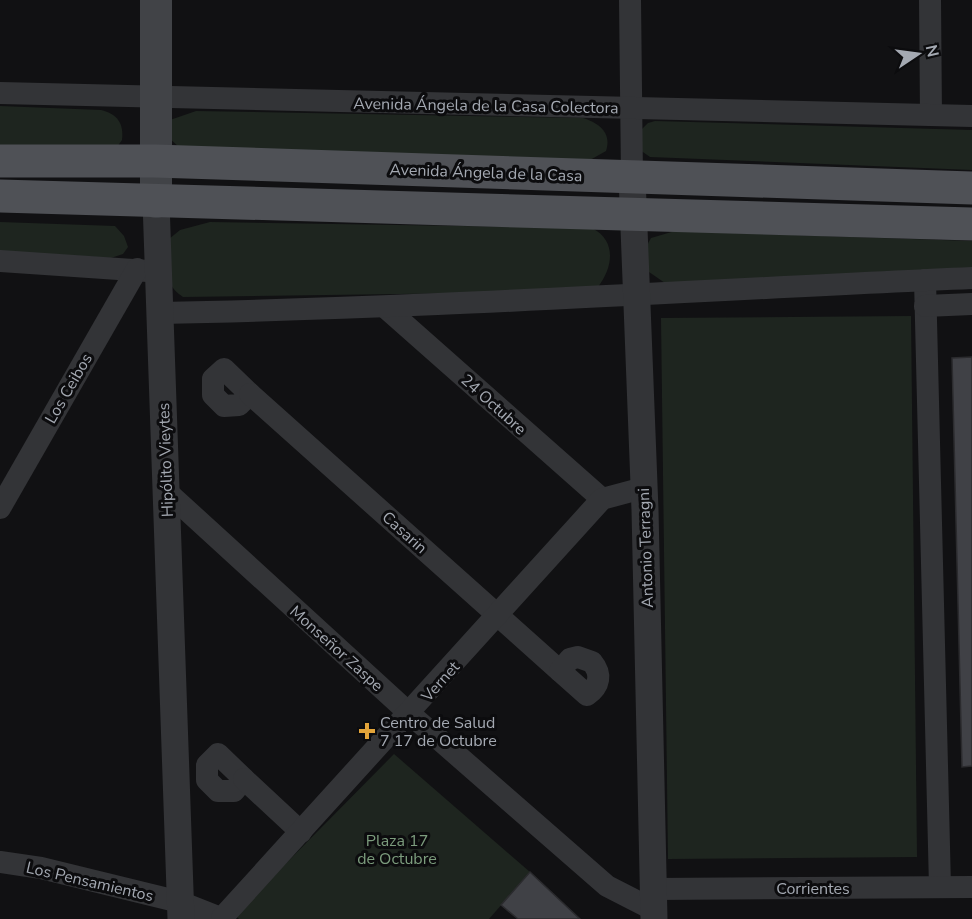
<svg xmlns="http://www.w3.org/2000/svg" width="972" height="919" font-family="'Nunito Sans',sans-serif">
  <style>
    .green { fill: #1e251f }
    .building { fill: #404146; stroke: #2b2b2e; stroke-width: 1.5 }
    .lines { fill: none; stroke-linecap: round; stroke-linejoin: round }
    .minor { stroke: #333437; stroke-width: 22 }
    .tertiary { stroke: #333437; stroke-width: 27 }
    .secondary { stroke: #414347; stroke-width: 32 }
    .primary { stroke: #4f5156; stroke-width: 33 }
    .poi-dot { fill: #e2a43a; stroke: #0c0c0e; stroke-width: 2 }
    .labels { text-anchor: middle; stroke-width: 6; stroke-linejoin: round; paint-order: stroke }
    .street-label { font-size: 16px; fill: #a4a9b2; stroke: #0c0c0e }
    .poi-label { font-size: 16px; fill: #a4a9b2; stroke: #0c0c0e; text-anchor: start }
    .park-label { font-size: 16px; fill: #7c9c7d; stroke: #0c0c0e }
  </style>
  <rect width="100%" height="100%" fill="#111113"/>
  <g class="green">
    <path d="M0,106L101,110C117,114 124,123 122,140L117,147L0,151Z"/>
    <path d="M196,111L583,118C599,123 612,133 606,151L590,160L180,148L168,137L170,120Z"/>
    <polygon points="655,121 972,130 972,170 650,157 640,150 640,131 648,123"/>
    <polygon points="0,222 115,226 124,236 128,247 123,254 111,258 0,251"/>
    <path d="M210,222L592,228C617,241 613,267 598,287L541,292L183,297C161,284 168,262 169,239L180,230Z"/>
    <polygon points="675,231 972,241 972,269 665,283 649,272 645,249 651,238"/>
    <polygon points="911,316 917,857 668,859 661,318"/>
    <polygon points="394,754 530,872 489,919 239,919 235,915"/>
  </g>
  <g class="building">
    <polygon points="972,357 972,766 962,767 952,358"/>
    <polygon points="530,872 580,919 518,919 501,905"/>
  </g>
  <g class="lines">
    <g class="minor">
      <polyline points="630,0 632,177"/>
      <polyline points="930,0 931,115"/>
      <polyline points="0,93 972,116"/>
      <polyline points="0,261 148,271"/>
      <polyline points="925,280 940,887"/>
      <polyline points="925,306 972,304"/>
      <polyline points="386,308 602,499"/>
      <path d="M160,313C431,308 701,290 972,278"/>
      <polygon points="224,369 250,394 239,405 224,406 213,395 213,379"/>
      <polyline points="250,394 560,671"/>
      <polyline points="166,491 410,714 607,886 654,910"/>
      <polyline points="0,508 137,269"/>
      <path d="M578,657L592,662C602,674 600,686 587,695L560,671L570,659Z"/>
      <polygon points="218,754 244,779 234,791 218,791 207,780 207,765"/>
      <polyline points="244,779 301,832"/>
      <polyline points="0,862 41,868 180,902 223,919"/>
      <polyline points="654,889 972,887"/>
      <polyline points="222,918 602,499 643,488"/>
    </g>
    <g class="tertiary">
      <polyline points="632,177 645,510 654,919"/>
      <polyline points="156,202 181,919"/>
    </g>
    <polyline class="secondary" points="156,0 156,202"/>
    <g class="primary">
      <polyline points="0,161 155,161 972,188"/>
      <polyline points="0,196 972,224"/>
    </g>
  </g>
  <path class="poi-dot" d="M364 722h6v6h6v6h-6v6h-6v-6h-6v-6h6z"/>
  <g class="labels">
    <g class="street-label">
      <text transform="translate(486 105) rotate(1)" y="6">Avenida Ángela de la Casa Colectora</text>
      <text transform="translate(486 172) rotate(2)" y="6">Avenida Ángela de la Casa</text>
      <text transform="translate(68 388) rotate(-60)" y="6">Los Ceibos</text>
      <text transform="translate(494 404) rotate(42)" y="6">24 Octubre</text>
      <text transform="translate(165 460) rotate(-92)" y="6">Hipólito Vieytes</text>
      <text transform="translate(405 532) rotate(42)" y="6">Casarin</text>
      <text transform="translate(645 548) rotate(-92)" y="6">Antonio Terragni</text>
      <text transform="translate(337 648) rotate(42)" y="6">Monseñor Zaspe</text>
      <text transform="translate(440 681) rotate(-48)" y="6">Vernet</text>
      <text transform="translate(90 881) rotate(13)" y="6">Los Pensamientos</text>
      <text x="813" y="894">Corrientes</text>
    </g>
    <g class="poi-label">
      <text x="380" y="728">Centro de Salud<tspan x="380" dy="18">7 17 de Octubre</tspan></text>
    </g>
    <g class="park-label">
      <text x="397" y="846">Plaza 17<tspan x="397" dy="18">de Octubre</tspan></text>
    </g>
  </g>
  <g transform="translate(918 54) rotate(77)" stroke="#0c0c0e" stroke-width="4.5" paint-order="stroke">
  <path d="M0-4.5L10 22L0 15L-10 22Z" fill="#a4a9b2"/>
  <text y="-9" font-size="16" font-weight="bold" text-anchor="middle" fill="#a4a9b2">N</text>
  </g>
</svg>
